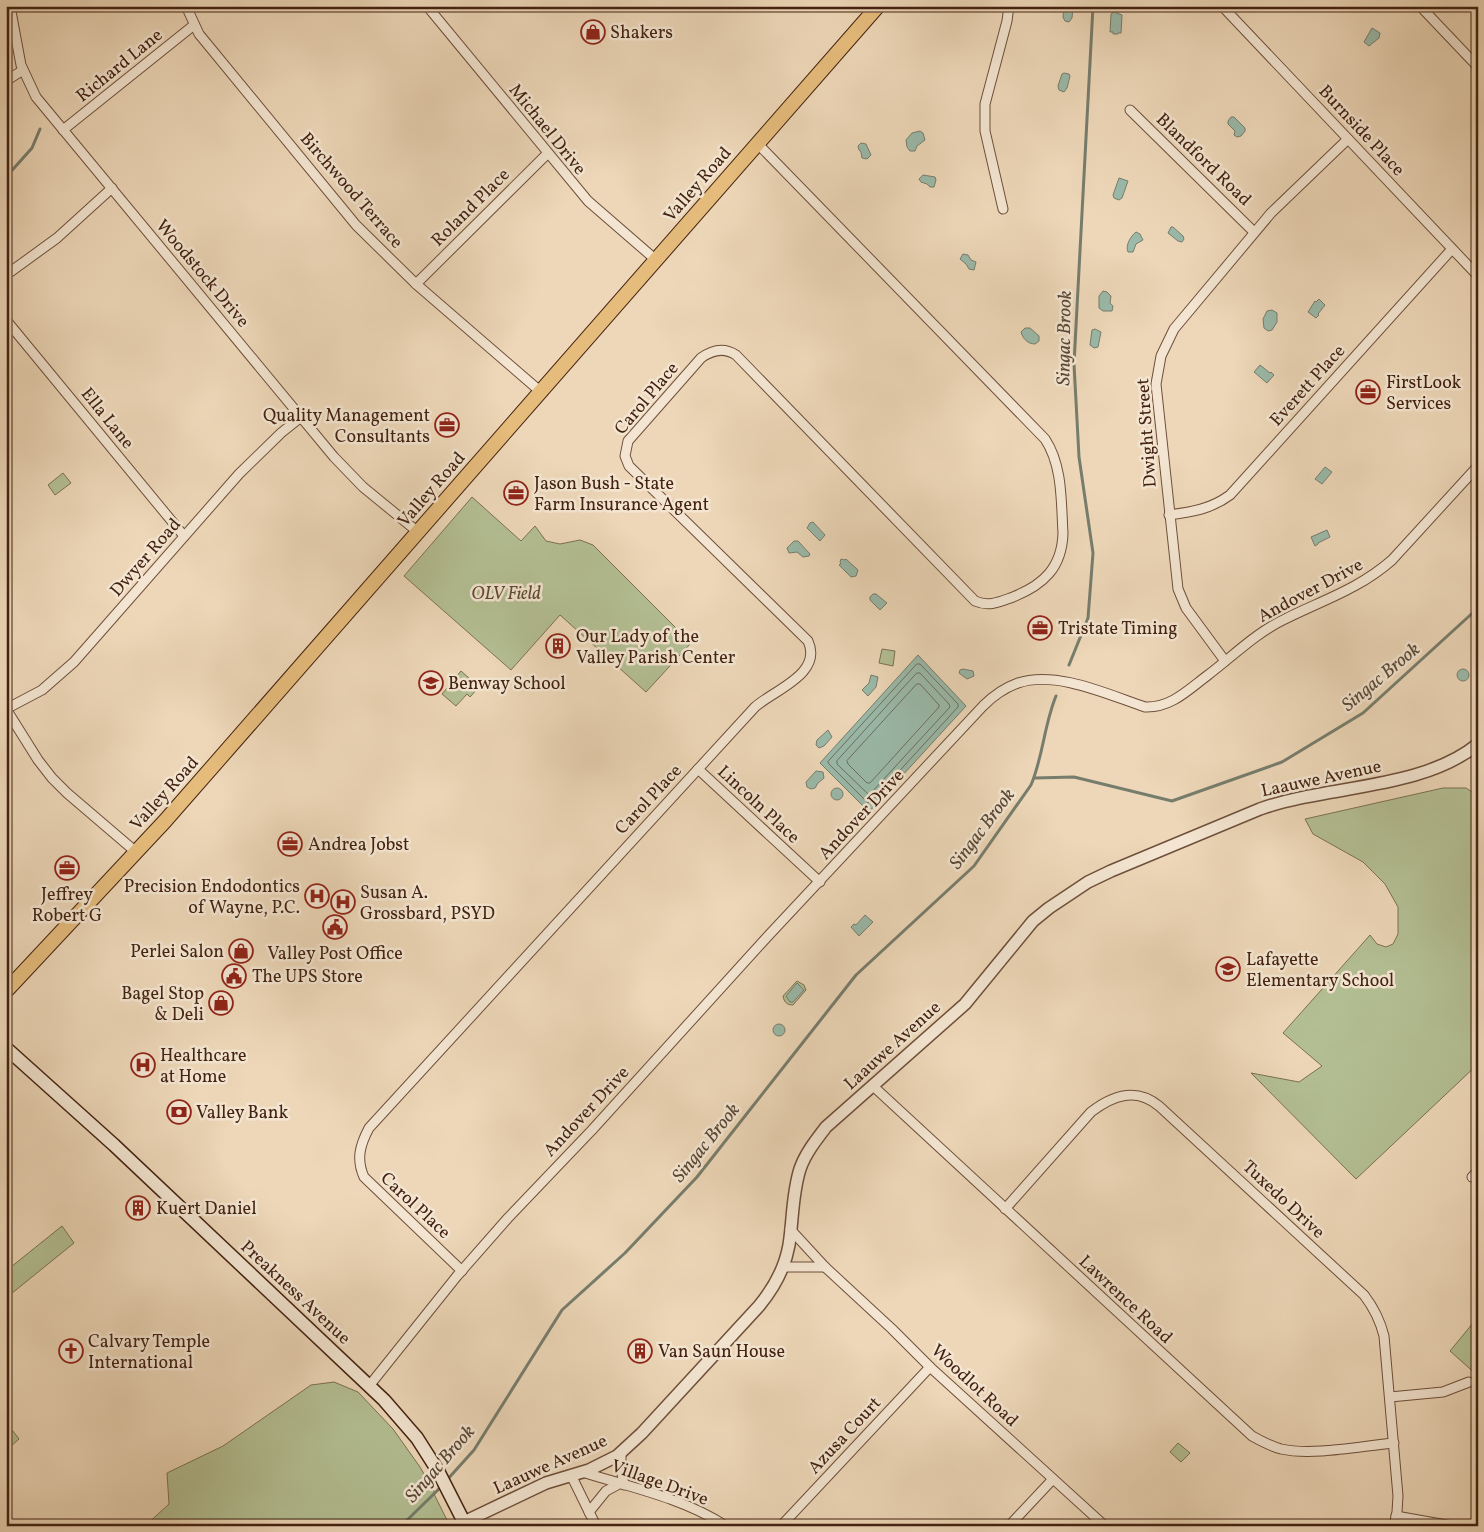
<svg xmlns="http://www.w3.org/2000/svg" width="1484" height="1532" font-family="Vollkorn,serif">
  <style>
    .green { fill: #b3bf93; stroke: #7b7052 }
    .water { fill: #9abaaa; stroke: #777d6d }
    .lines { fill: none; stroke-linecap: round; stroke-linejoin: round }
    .shore { stroke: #6e6e5e; stroke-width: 1 }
    .stream { stroke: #777d6d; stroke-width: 3 }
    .minor-casing { stroke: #6e4f3b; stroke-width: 11 }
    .tertiary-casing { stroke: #6e4f3b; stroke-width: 14 }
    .secondary-casing { stroke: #432211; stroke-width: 15 }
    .primary-casing { stroke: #432211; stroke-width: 16 }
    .minor { stroke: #f3e5d1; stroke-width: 9 }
    .tertiary { stroke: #f3e5d1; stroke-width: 11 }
    .secondary { stroke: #f3e5d1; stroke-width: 12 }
    .primary { stroke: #e6bc7c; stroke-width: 14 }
    .labels { text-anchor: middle; stroke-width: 5; stroke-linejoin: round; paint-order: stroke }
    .poi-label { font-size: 18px; fill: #432211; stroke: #f3e5d1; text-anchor: start }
    .street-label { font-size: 18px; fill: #432211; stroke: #f3e5d1 }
    .park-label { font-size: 18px; font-style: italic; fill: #5f4932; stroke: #f3e5d1 }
    .water-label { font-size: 19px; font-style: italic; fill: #594837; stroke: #f3e5d1 }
  </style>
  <rect width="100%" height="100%" fill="#edd7b8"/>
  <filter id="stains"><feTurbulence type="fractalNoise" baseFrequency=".004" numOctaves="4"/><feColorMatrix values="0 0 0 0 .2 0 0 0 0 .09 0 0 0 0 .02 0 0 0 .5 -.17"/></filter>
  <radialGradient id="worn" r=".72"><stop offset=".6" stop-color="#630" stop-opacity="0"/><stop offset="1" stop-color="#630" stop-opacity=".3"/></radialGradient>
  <g class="green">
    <polygon points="63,473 71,483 55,495 48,485"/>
    <polygon points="472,497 521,541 535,526 546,541 560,544 580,540 593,545 691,643 646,692 560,615 511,670 404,576"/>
    <polygon points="882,649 895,651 893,666 879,663"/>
    <polygon points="461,671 479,687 470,697 467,694 456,706 442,694"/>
    <polygon points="1443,788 1466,788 1478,796 1478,1064 1356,1179 1251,1073 1299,1082 1322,1066 1283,1033 1370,935 1377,944 1386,947 1393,944 1398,934 1398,907 1385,884 1363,862 1313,834 1305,819"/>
    <path d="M797,981L804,985L806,990L793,1005C787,1005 784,1002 783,996Z"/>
    <polygon points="62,1226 74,1243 6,1298 6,1271"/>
    <polygon points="1478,1317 1478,1376 1450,1351"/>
    <polygon points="334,1382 358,1392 393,1429 420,1467 435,1493 434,1494 450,1526 145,1526 169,1504 167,1473 223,1446 311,1385"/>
    <polygon points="6,1422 19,1439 10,1447 6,1442"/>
    <polygon points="1178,1443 1190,1453 1181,1462 1170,1452"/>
  </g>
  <g class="water">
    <polygon points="1064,6 1073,6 1072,18 1069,22 1065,21 1063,17"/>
    <polygon points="1114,12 1122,15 1121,33 1118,33 1118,34 1113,34 1113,32 1110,32 1111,14"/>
    <polygon points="1372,28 1380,33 1379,38 1369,46 1364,42"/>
    <polygon points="1064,73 1069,74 1070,76 1067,88 1064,92 1059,90 1058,86 1062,74"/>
    <polygon points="1231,117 1234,117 1245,128 1245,131 1241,136 1237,137 1234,135 1235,131 1228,124 1228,121"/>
    <polygon points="920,131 923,133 925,140 917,146 915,151 910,151 907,147 906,140 912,133"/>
    <polygon points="861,143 866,144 871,155 867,159 862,158 861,152 859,150 858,146"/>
    <polygon points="923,175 935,177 936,180 934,187 930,187 927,184 921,182 919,179"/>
    <polygon points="1119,178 1128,181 1122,198 1119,200 1114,198 1113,195"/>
    <polygon points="1171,227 1173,227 1183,236 1184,239 1182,242 1178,241 1168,233"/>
    <path d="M1136,232L1140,234L1143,240L1136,244L1133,252H1128C1125,245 1131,236 1136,232Z"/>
    <polygon points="963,254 968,255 971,260 976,262 974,270 969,269 966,264 960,259"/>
    <polygon points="1103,291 1107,292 1111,296 1110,303 1113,306 1112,311 1103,311 1099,308 1099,296"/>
    <polygon points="1319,299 1325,305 1318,314 1319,315 1316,318 1308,312 1315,301 1316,302"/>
    <polygon points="1272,310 1277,313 1277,322 1272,330 1268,331 1264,328 1263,319 1267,311"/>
    <path d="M1025,328H1030L1039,336V341L1035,344C1028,344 1023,339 1021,332Z"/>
    <polygon points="1095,329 1101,332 1098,347 1094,348 1090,345 1092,330"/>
    <polygon points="1260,365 1270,373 1271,372 1274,375 1267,383 1254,372"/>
    <polygon points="1325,467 1332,472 1322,484 1315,479"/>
    <polygon points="813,522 825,535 820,541 807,528 810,523"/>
    <polygon points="1327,530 1330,537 1318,543 1318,544 1315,546 1311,537"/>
    <polygon points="794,541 798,541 810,554 809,556 803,557 797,552 789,553 787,548"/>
    <polygon points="841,559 845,560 846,559 858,570 856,576 851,577 839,565 841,564 840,562"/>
    <polygon points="873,594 876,594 887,603 880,610 870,600 870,597"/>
    <polygon points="918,655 966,706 869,812 820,763"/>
    <polygon points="963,669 973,671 974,676 967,679 959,673 960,670"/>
    <circle cx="1463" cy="675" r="6"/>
    <polygon points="871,675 878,677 876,687 868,696 862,690 869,683"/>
    <polygon points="828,730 832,737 824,746 819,748 816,745 817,740"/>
    <polygon points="816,771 823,772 824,778 818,783 815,788 811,789 807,787 806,782"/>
    <circle cx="837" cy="794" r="6"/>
    <polygon points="865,915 873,922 859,936 851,927 854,924 856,925"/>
    <polygon points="797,983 804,990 793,1002 790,1002 786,996"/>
    <circle cx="779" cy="1030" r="6"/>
  </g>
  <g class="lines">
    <g class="shore">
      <polygon points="917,664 920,664 958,704 958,707 871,802 868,803 829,764 828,762"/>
      <polygon points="917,673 920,673 949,704 950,707 871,793 868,794 837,764 837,761"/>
      <polygon points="917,684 920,684 939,705 939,707 870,783 867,783 848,764 847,761"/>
    </g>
    <g class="stream">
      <polyline points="6,177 32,148 40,129"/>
      <polyline points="1069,665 1088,618 1093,553 1079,457 1074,364 1093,6"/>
      <polyline points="1035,778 1074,777 1172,801 1282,762 1363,713 1478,608"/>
      <path d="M446,1481L474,1450L562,1310L625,1253L697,1177L856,975L974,866L1031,785C1043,757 1044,725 1056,696"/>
      <polyline points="401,1526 442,1486"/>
    </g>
    <g class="minor-casing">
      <g id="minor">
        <polyline points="10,6 21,65 36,97 334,457 363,487 418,532"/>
        <polyline points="186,6 199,34 356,225 416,284 541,392"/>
        <polyline points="427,6 588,201 656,260"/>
        <polyline points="1222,6 1478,276"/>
        <polyline points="1420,6 1478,67"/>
        <polyline points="6,81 23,70"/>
        <polyline points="1130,110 1254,232"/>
        <polyline points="63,130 194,25"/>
        <polyline points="1003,209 985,131 985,104 1007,21 1009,6"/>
        <polyline points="6,275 57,238 112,188"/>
        <polyline points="416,284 547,154"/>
        <polyline points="6,320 184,536"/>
        <path d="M1169,515C1192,512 1211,509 1230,495L1452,249"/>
        <polyline points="1225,661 1186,608 1178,589 1156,384 1161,356 1174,329 1271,213 1348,139"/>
        <polyline points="6,709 42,690 74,662 239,474 281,433 301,417"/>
        <polyline points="6,709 38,760 52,778 67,793 136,852"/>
        <polyline points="698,769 820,882"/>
        <path d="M873,1086L1252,1436C1261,1441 1270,1446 1281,1449C1313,1456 1360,1446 1394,1443"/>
        <polyline points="1472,1177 1478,1171"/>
        <path d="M1005,1209L1091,1112C1113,1095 1136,1087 1159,1106L1364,1295C1374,1308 1380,1320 1384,1336L1398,1496L1397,1512L1394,1526"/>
        <polyline points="790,1229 825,1267 892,1329 930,1367 1105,1526"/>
        <polyline points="782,1267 825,1267"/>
        <path d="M462,1271L364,1177C356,1159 360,1145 369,1128L755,707C774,690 823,674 808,641L629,466L625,456L628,441L701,358C712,350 724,347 736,355L975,601C989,607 999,602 1013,597C1043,585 1062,568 1063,533C1061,503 1063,466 1045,439L757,143"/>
        <path d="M369,1386L457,1276L508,1218L592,1130L768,936L983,706C993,696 1004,688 1018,683C1056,670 1109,695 1145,707C1171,708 1188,690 1208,675C1233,656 1257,632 1285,619C1323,600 1359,589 1392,560L1478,466"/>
        <polyline points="1390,1397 1443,1392 1469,1382"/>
        <polyline points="621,1452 621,1468 624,1485"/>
        <path d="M582,1472C630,1487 683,1498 726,1526"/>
        <polyline points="571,1475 596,1526"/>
        <polyline points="589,1512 606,1491 619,1484"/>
        <polyline points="1396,1516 1452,1526"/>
        <polyline points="781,1526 930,1367"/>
        <polyline points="1009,1526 1053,1479"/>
      </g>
    </g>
    <g class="tertiary-casing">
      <path id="tertiary" d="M464,1522L546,1483L589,1470L617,1456L642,1433L759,1306C773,1289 785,1268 789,1245C793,1220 792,1194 800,1169C805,1154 816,1140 826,1127L965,1004L1033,921L1049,908L1088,882L1111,871L1260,809C1327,785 1422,790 1478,744"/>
    </g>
    <g class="secondary-casing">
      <polyline id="secondary" points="6,1048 114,1145 384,1400 417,1438 438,1471 466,1526"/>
    </g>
    <g class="primary-casing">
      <polyline id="primary" points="6,991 165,821 878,6"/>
    </g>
    <use href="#minor" class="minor"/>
    <use href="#tertiary" class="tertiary"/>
    <use href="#secondary" class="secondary"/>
    <use href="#primary" class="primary"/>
  </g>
  <defs>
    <g id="shop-ring" transform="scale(1.25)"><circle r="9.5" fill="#f3e5d1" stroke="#8f2418" stroke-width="1.5"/><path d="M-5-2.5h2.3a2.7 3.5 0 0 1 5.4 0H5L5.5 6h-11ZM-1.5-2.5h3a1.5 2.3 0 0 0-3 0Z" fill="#8f2418"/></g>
    <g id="office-ring" transform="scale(1.25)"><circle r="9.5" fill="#f3e5d1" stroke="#8f2418" stroke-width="1.5"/><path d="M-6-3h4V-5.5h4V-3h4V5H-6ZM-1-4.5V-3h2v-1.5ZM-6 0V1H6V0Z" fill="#8f2418"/></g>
    <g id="building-ring" transform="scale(1.25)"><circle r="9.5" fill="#f3e5d1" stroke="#8f2418" stroke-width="1.5"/><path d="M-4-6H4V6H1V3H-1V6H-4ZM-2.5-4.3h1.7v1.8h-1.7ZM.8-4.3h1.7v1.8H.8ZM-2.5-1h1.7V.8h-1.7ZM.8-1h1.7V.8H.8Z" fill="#8f2418"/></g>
    <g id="school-ring" transform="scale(1.25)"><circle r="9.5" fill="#f3e5d1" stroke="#8f2418" stroke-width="1.5"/><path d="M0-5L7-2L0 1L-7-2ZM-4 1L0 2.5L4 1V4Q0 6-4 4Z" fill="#8f2418"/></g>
    <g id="hospital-ring" transform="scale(1.25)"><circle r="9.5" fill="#f3e5d1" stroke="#8f2418" stroke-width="1.5"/><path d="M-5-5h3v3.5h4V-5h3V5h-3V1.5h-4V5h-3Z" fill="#8f2418"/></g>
    <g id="civic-ring" transform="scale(1.25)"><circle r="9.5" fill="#f3e5d1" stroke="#8f2418" stroke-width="1.5"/><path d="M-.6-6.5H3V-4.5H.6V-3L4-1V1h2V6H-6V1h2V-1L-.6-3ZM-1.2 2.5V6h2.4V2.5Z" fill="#8f2418"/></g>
    <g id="bank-ring" transform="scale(1.25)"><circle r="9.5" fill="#f3e5d1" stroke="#8f2418" stroke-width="1.5"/><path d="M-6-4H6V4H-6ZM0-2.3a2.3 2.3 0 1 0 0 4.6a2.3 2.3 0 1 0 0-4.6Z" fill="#8f2418"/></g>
    <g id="church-ring" transform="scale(1.25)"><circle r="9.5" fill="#f3e5d1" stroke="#8f2418" stroke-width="1.5"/><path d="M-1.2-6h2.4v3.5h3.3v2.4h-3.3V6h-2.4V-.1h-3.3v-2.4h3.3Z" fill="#8f2418"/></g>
  </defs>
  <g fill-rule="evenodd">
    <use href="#shop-ring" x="593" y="32"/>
    <use href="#office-ring" x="1368" y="392"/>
    <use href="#office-ring" x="447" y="425"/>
    <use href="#office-ring" x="516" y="493"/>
    <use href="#office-ring" x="1040" y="628"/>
    <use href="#building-ring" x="558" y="646"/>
    <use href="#school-ring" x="431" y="683"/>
    <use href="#office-ring" x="290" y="844"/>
    <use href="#office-ring" x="67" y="868"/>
    <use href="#hospital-ring" x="317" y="896"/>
    <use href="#hospital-ring" x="343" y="902"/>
    <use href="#civic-ring" x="335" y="927"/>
    <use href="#shop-ring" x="241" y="951"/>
    <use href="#school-ring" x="1228" y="969"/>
    <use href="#civic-ring" x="234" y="976"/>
    <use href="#shop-ring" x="221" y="1003"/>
    <use href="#hospital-ring" x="143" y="1065"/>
    <use href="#bank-ring" x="179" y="1112"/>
    <use href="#building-ring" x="138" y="1208"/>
    <use href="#church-ring" x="71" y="1351"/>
    <use href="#building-ring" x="640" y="1351"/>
  </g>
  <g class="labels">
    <g class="poi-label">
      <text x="610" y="38">Shakers</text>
      <text x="1386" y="388">FirstLook<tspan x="1386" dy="21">Services</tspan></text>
      <text x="430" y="421" text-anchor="end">Quality Management<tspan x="430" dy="21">Consultants</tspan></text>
      <text x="534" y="489">Jason Bush - State<tspan x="534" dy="21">Farm Insurance Agent</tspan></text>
      <text x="1058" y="634">Tristate Timing</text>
      <text x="576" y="642">Our Lady of the<tspan x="576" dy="21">Valley Parish Center</tspan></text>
      <text x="448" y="689">Benway School</text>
      <text x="308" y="850">Andrea Jobst</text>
      <text x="300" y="892" text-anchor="end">Precision Endodontics<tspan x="300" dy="21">of Wayne, P.C.</tspan></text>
      <text x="360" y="898">Susan A.<tspan x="360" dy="21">Grossbard, PSYD</tspan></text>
      <text x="67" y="900" text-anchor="middle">Jeffrey<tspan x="67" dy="21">Robert G</tspan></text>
      <text x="224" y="957" text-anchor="end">Perlei Salon</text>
      <text x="335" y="959" text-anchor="middle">Valley Post Office</text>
      <text x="1246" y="965">Lafayette<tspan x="1246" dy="21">Elementary School</tspan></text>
      <text x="252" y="982">The UPS Store</text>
      <text x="204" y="999" text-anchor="end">Bagel Stop<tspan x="204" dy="21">&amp; Deli</tspan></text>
      <text x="160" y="1061">Healthcare<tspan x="160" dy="21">at Home</tspan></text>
      <text x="196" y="1118">Valley Bank</text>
      <text x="156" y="1214">Kuert Daniel</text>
      <text x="88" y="1347">Calvary Temple<tspan x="88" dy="21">International</tspan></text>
      <text x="658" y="1357">Van Saun House</text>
    </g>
    <g class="street-label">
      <text transform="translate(119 65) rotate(-39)" y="6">Richard Lane</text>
      <text transform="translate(548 129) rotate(51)" y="6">Michael Drive</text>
      <text transform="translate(1362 130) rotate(47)" y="6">Burnside Place</text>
      <text transform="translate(1204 159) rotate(44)" y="6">Blandford Road</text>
      <text transform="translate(697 184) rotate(-49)" y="6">Valley Road</text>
      <text transform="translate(352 190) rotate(49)" y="6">Birchwood Terrace</text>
      <text transform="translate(470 207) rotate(-45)" y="6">Roland Place</text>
      <text transform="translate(203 273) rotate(50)" y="6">Woodstock Drive</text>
      <text transform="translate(1307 385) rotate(-48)" y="6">Everett Place</text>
      <text transform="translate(646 398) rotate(-50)" y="6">Carol Place</text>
      <text transform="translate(108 418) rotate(51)" y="6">Ella Lane</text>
      <text transform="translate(1146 433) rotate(-94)" y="6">Dwight Street</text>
      <text transform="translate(431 489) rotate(-49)" y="6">Valley Road</text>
      <text transform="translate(145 557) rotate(-49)" y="6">Dwyer Road</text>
      <text transform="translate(1310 590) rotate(-28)" y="6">Andover Drive</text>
      <text transform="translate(1321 778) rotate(-12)" y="6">Laauwe Avenue</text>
      <text transform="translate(164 793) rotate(-48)" y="6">Valley Road</text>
      <text transform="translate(648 799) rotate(-47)" y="6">Carol Place</text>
      <text transform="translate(759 804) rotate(43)" y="6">Lincoln Place</text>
      <text transform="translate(861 814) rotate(-47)" y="6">Andover Drive</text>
      <text transform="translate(892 1045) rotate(-42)" y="6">Laauwe Avenue</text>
      <text transform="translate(586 1111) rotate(-47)" y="6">Andover Drive</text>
      <text transform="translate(1284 1199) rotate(43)" y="6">Tuxedo Drive</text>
      <text transform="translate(416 1205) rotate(43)" y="6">Carol Place</text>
      <text transform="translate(296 1292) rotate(43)" y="6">Preakness Avenue</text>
      <text transform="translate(1126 1299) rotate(43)" y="6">Lawrence Road</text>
      <text transform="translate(975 1385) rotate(43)" y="6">Woodlot Road</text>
      <text transform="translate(844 1435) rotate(-47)" y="6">Azusa Court</text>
      <text transform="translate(550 1464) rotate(-24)" y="6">Laauwe Avenue</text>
      <text transform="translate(660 1482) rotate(20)" y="6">Village Drive</text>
    </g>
    <g class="park-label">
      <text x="506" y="599">OLV Field</text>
    </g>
    <g class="water-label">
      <text transform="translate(1063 338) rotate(-89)" y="7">Singac Brook</text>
      <text transform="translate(1380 676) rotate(-40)" y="7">Singac Brook</text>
      <text transform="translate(981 828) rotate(-53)" y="7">Singac Brook</text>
      <text transform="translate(705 1142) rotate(-51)" y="7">Singac Brook</text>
      <text transform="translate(439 1463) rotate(-49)" y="7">Singac Brook</text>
    </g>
  </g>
  <rect width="1484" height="1532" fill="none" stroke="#edd7b8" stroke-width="25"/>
  <rect x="8" y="8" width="1469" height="1517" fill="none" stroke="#432211" stroke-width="2.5"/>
  <rect x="12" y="12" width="1459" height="1507" fill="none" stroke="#432211"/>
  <rect width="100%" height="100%" filter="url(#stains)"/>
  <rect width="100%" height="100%" fill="url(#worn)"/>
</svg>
